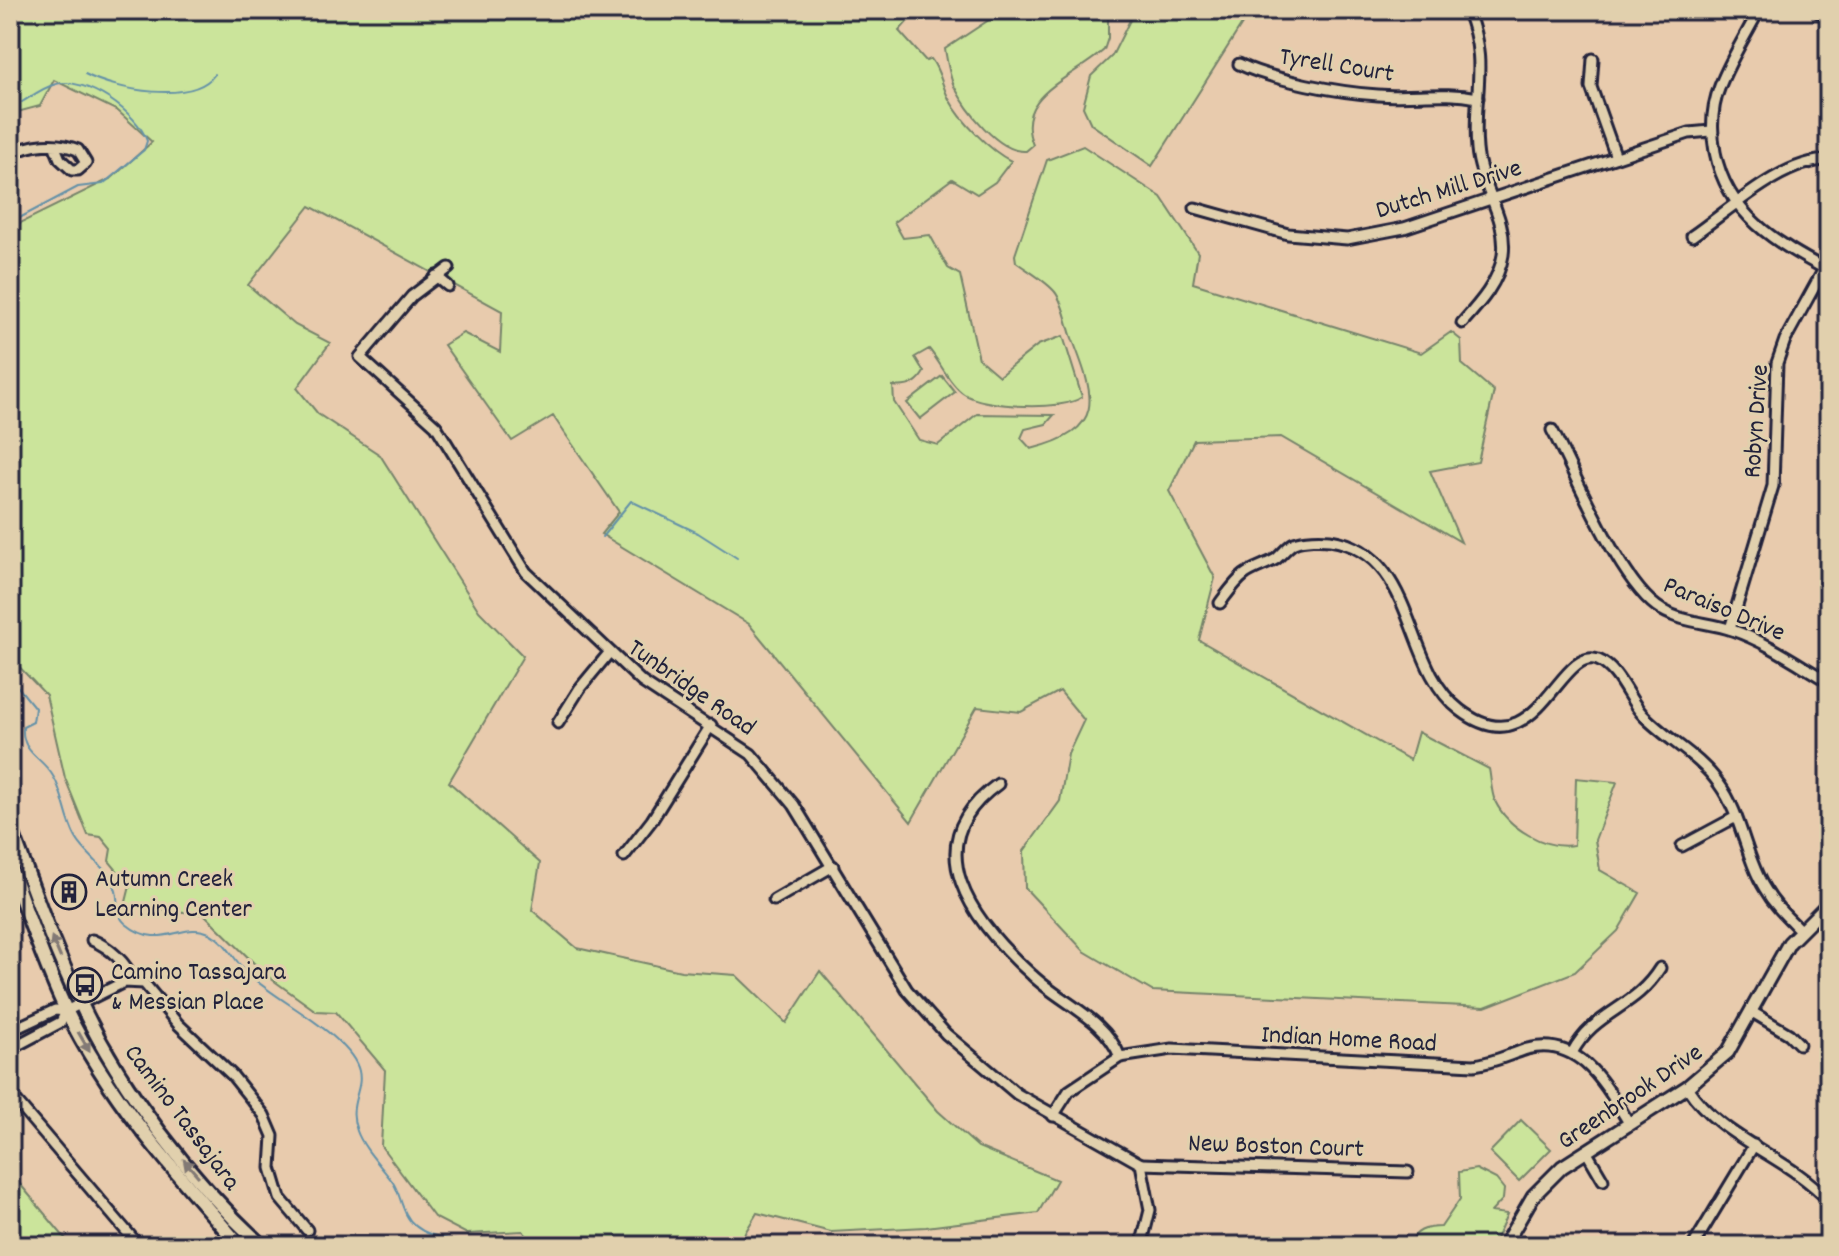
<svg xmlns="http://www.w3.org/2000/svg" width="1839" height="1256" font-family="Dekko,sans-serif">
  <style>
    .green { fill: #cbe49b; stroke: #76836b; stroke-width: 2 }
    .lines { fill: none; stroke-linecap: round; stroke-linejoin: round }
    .stream { stroke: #6491a8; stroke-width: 2 }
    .minor-casing { stroke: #22223b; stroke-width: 15 }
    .tertiary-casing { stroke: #22223b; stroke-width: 17 }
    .secondary-casing { stroke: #22223b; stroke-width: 18 }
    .minor { stroke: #e1d0ad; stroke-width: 9 }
    .tertiary { stroke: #e1d0ad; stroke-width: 11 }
    .secondary { stroke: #e1d0ad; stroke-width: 12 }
    .oneway { fill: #827974 }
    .labels { text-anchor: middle; stroke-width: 6; stroke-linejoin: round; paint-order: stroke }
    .street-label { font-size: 26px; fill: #22223b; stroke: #e1d0ad }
    .poi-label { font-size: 26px; fill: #22223b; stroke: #e1d0ad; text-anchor: start }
  </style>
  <rect width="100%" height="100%" fill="#e8cbad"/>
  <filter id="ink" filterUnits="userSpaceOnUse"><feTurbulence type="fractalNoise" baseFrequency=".0125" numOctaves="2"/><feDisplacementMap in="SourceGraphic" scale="16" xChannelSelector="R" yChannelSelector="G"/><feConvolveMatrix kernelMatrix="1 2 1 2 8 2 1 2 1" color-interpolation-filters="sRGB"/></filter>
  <g filter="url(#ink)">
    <g class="green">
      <path d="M10,10H918L899,31L926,61L931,59C940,70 942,86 949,99C961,121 989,150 1011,161L995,182L977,194L952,179L894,222L903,238L930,235L948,268L960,275L979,359L999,376L1038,345L1063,336L1082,397C1064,411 984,408 964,394C950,385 940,362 929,349L915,357L924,372C917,385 906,388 893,386L894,402L919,440L938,445L977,414L1054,415L1046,424L1025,429L1021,438L1031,449C1106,430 1096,399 1072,338C1067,325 1064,303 1055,292C1046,281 1028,271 1016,262L1015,255L1047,160L1083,146L1161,197L1198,253L1193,283L1421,353L1451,332L1461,340L1462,364L1494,391L1478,462L1430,471L1461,542L1281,437L1194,440L1169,491L1215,578L1199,640L1410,760L1418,732L1489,769C1491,778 1491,792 1495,801C1508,828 1545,850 1574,845L1576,778L1617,782L1595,840L1600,870L1640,893L1618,931L1575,972L1485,1007L1152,991L1084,951L1025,888L1024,851L1060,801L1068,754L1084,720L1060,691L1021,712L977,707L911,822L749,624L601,534L619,512L553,416L512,441L444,345L463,333L500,352L502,311L310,206L248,285L295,325L330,343L297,388L318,414L380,455L479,611L523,656L449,782L540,863L532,910L577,948L681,971L736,975L786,1023L820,971L938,1111L978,1147L1057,1180L1038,1213L926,1227L831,1232L757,1213L737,1246H535L523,1231L467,1234L434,1217L381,1146L385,1070L336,1012L316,1011L266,975L204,914L125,906L130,886L109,861L111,849L101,837L88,835L65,778L46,695L10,657V228L112,178L152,142L118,111L54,80L40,106L10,114Z"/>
      <path d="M1004,10H1108V38L1104,50C1072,79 1012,95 1033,145L1026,151C998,153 966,109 954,86C949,75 947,61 945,49Z"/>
      <polygon points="1135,10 1251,10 1152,166 1091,124 1083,107 1091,76 1112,56"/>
      <polygon points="942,376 955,392 920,419 907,403"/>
      <polygon points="1521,1120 1551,1149 1519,1181 1490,1152"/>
      <path d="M1476,1169L1496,1179L1504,1189L1503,1199L1491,1212L1507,1214L1493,1246H1409C1414,1230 1426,1227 1441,1227L1460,1199L1459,1172Z"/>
      <polygon points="10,1172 64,1237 72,1246 10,1243"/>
    </g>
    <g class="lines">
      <g class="stream">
        <path d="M85,74C115,90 193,105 215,74"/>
        <path d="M10,223L78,187L103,184L144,150L147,141C138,113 86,76 56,84C44,87 32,96 22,102"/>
        <polyline points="602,537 631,501 698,533 737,558"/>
        <path d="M10,677L35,708L33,722L23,727C21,753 42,757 53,776C64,793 65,819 76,838C86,856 111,870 116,891C119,903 115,915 126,924C161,953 183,919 211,934C228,943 235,962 248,974C275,998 309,1014 336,1039C384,1082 342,1092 357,1131C363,1148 381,1166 392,1181C399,1191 400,1202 406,1214C419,1241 461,1240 487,1246"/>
      </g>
      <g class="minor-casing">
        <g id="minor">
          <path d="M1759,10C1746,35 1730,60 1720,86C1711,108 1711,130 1715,152C1727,215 1777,243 1829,271"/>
          <polyline points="1815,10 1829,18"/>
          <polyline points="1593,59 1591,87 1616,157"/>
          <path d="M1239,64C1272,80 1341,93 1378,95C1413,98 1443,91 1478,98"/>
          <path d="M10,155C30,143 57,141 78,150L86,163L78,170H72L60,159L55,147"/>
          <polyline points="1195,208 1288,234 1347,239 1404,228 1689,133 1711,131"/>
          <path d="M1692,236C1730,210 1782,160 1829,160"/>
          <polyline points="449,268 412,296 360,357 436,426 526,572 642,682 751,754 794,805 907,990 946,1034 1017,1094 1141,1164 1150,1210 1141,1246"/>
          <polyline points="436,276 448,286"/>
          <path d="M1462,323C1480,303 1499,282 1503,255C1508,217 1480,186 1477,149C1472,95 1490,64 1467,10"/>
          <path d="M1552,430C1576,474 1621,587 1662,610C1684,623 1709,622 1732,630C1767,642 1798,664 1829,682"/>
          <path d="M1220,603C1227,594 1235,582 1244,575C1253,568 1266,565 1276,559C1282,554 1288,546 1294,543C1304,539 1321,539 1330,540C1418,553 1402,666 1460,710C1538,770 1558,645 1598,660C1619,669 1628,699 1643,715C1667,740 1699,755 1719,784C1742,815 1745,857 1765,889C1774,905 1787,917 1800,930"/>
          <polyline points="1730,629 1773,486 1777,363 1785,340 1824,269"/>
          <polyline points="558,723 580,688 609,653"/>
          <path d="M998,784C913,845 974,923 1032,975C1061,1003 1105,1018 1120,1057"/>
          <polyline points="1682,846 1736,817"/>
          <polyline points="624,856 652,820 711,725"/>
          <polyline points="774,900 833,866"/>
          <path d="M92,940C109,947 126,962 133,980"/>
          <polyline points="1752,1012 1789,1034 1799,1044"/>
          <polyline points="10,1031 55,1010 66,1011 124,982 144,983 178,1024 232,1075 264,1115 273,1136 271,1168 280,1198 307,1230"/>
          <polyline points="10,1049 61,1022 66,1011"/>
          <path d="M1572,1053C1595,1010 1634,1010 1660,968"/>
          <path d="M1687,1087C1721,1140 1787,1155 1829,1201"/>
          <polyline points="10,1094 139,1246"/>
          <path d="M1053,1116L1069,1091L1120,1057L1172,1049L1474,1065C1493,1063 1508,1055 1527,1049C1580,1035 1606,1086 1629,1123"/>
          <polyline points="1586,1151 1603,1180"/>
          <polyline points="1141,1164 1408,1172"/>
          <polyline points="1693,1246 1754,1145"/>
        </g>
      </g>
      <g class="tertiary-casing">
        <polyline id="tertiary" points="1504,1246 1533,1196 1562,1167 1687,1087 1728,1052 1789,943 1829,903"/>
      </g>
      <g class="secondary-casing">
        <g id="secondary">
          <path d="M10,826C32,885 52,945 80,1002C122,1091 190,1179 262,1246"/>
          <path d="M10,868C28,915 44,964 66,1010C109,1099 175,1172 240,1246"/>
        </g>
      </g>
      <use href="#minor" class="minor"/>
      <use href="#tertiary" class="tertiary"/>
      <use href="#secondary" class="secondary"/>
    </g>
    <defs><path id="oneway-solid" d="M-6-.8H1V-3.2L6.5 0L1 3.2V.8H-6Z" transform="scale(2)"/></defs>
    <g class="oneway">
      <use href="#oneway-solid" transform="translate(56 947) rotate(-113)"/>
      <use href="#oneway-solid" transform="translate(84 1042) rotate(60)"/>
      <use href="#oneway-solid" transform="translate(191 1168) rotate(-131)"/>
    </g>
  </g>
  <defs>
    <g id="building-ring" transform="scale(1.8)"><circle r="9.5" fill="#e1d0ad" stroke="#22223b" stroke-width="1.5"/><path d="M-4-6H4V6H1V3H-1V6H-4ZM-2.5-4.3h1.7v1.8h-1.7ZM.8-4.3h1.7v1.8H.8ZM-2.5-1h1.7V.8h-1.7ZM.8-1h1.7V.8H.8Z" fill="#22223b"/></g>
    <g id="bus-ring" transform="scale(1.8)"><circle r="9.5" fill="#e1d0ad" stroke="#22223b" stroke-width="1.5"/><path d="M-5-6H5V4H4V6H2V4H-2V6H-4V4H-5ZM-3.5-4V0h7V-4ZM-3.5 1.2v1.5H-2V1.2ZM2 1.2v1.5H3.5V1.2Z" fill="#22223b"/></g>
  </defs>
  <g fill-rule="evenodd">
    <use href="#building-ring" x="69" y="892"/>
    <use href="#bus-ring" x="85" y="985"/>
  </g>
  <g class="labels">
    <g class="street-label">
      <text transform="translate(1337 63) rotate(9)" y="9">Tyrell Court</text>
      <text transform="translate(1448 187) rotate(-17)" y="9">Dutch Mill Drive</text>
      <text transform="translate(1754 421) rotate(-86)" y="9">Robyn Drive</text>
      <text transform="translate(1725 607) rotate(23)" y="9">Paraiso Drive</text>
      <text transform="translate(693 686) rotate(35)" y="9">Tunbridge Road</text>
      <text transform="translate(1349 1037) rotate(3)" y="9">Indian Home Road</text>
      <text transform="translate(1629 1095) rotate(-34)" y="9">Greenbrook Drive</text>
      <text transform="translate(184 1116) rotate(53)" y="9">Camino Tassajara</text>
      <text transform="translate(1276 1144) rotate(2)" y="9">New Boston Court</text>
    </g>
    <g class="poi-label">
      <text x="95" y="886">Autumn Creek<tspan x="95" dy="30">Learning Center</tspan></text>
      <text x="111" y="979">Camino Tassajara<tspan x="111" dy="30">&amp; Messian Place</tspan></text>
    </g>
  </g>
  <rect width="1839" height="1256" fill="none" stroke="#e1d0ad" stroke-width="40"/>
  <rect x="20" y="20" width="1799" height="1216" fill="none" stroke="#22223b" stroke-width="3" filter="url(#ink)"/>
</svg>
